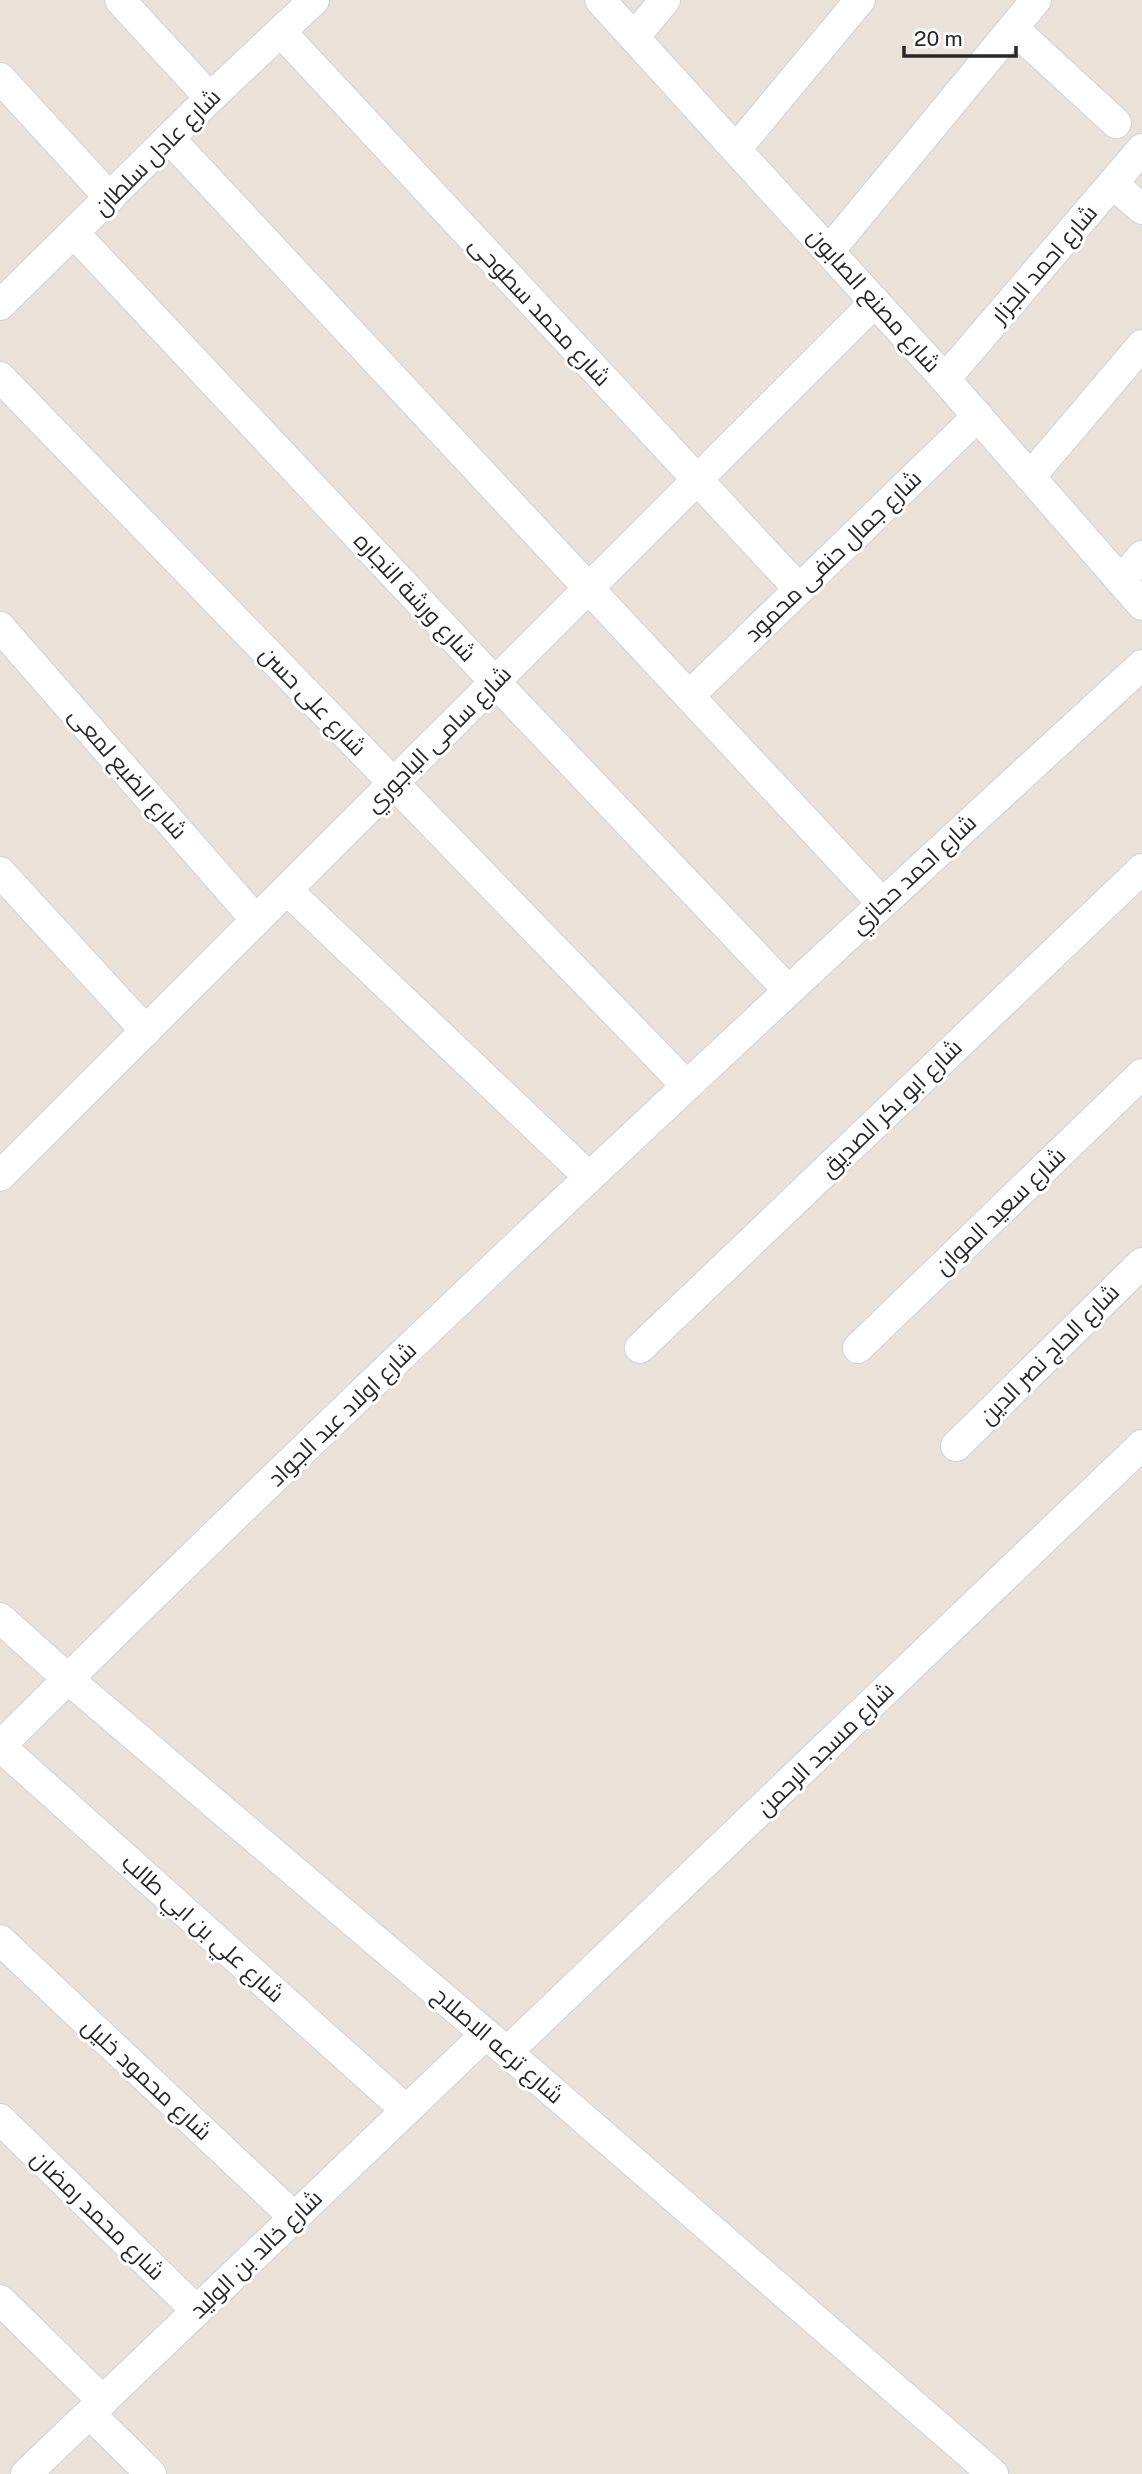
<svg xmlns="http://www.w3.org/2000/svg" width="1142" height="2474" font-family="'Public Sans',Cairo,sans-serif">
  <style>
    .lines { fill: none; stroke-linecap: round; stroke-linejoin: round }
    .street-casing { stroke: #ced1e1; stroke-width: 32 }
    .street { stroke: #fff; stroke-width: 30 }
    .labels { text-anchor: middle; stroke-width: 6; stroke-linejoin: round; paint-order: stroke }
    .street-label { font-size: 23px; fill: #272727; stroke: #fff }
  </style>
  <rect width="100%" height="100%" fill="#eae2d8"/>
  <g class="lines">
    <g class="street-casing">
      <g id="street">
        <polyline points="120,0 210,98"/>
        <polyline points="600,0 945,379 1142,605"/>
        <polyline points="1013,28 1116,123"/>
        <polyline points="281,32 799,589"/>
        <polyline points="634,37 665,0"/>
        <polyline points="0,78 110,198"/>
        <polyline points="170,139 882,903"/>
        <polyline points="736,149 860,0"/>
        <polyline points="1113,184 1142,209"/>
        <polyline points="74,233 495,682 788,990"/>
        <polyline points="829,251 1036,0"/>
        <polyline points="0,305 210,98 314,0"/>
        <polyline points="0,377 686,1085"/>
        <polyline points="945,379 1142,149"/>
        <polyline points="1030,477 1142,345"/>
        <polyline points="1121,581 1142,556"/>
        <polyline points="0,627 256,920"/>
        <polyline points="689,696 978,416"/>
        <polyline points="0,872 146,1031"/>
        <polyline points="287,890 589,1177"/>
        <polyline points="0,1176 875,302"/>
        <polyline points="640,1348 1142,869"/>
        <polyline points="858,1348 1142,1074"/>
        <polyline points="956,1446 1142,1263"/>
        <polyline points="0,1618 68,1679 507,2052 993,2474"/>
        <path d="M0,1746C372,1377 755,1019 1142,665"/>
        <polyline points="0,1746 406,2110"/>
        <polyline points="0,1940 295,2218"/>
        <polyline points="507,2052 1142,1445"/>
        <polyline points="0,2119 197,2311"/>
        <polyline points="0,2300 103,2401"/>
        <polyline points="90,2414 151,2474"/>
        <polyline points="26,2474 486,2034"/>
      </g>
    </g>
    <use href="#street" class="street"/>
  </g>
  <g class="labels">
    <g class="street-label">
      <text transform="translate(157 152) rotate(-45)" y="8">شارع عادل سلطان</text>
      <text transform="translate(1044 264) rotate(-49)" y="8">شارع احمد الجزار</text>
      <text transform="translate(874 300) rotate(48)" y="8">شارع مصنع الصابون</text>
      <text transform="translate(540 311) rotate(47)" y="8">شارع محمد سطوحى</text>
      <text transform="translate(833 556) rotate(-44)" y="8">شارع جمال حنفى محمود</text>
      <text transform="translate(415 597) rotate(47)" y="8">شارع ورشة النجاره</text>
      <text transform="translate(313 701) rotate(46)" y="8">شارع على حسن</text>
      <text transform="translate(438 739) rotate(-45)" y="8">شارع سامى الباجوري</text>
      <text transform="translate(128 773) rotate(49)" y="8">شارع الضبع لمعى</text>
      <text transform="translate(913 874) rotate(-43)" y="8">شارع احمد حجازي</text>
      <text transform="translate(891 1108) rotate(-44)" y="8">شارع ابو بكر الصديق</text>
      <text transform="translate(1000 1211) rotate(-44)" y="8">شارع سعيد الموان</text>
      <text transform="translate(1049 1354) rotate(-45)" y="8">شارع الحاج نصر الدين</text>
      <text transform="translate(342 1414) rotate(-44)" y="8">شارع اولاد عبد الجواد</text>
      <text transform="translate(825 1749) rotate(-44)" y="8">شارع مسجد الرحمن</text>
      <text transform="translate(203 1928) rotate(42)" y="8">شارع علي بن ابي طالب</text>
      <text transform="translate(498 2045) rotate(41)" y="8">شارع ترعه الاصلاح</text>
      <text transform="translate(147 2079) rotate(43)" y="8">شارع محمود خليل</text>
      <text transform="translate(98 2215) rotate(44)" y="8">شارع محمد رمضان</text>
      <text transform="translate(256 2254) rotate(-44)" y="8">شارع خالد بن الوليد</text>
    </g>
  </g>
  <path d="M904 46v10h112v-10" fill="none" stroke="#272727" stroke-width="3.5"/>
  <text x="914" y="46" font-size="21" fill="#272727" stroke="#ffffff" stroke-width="5" paint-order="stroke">20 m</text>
</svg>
